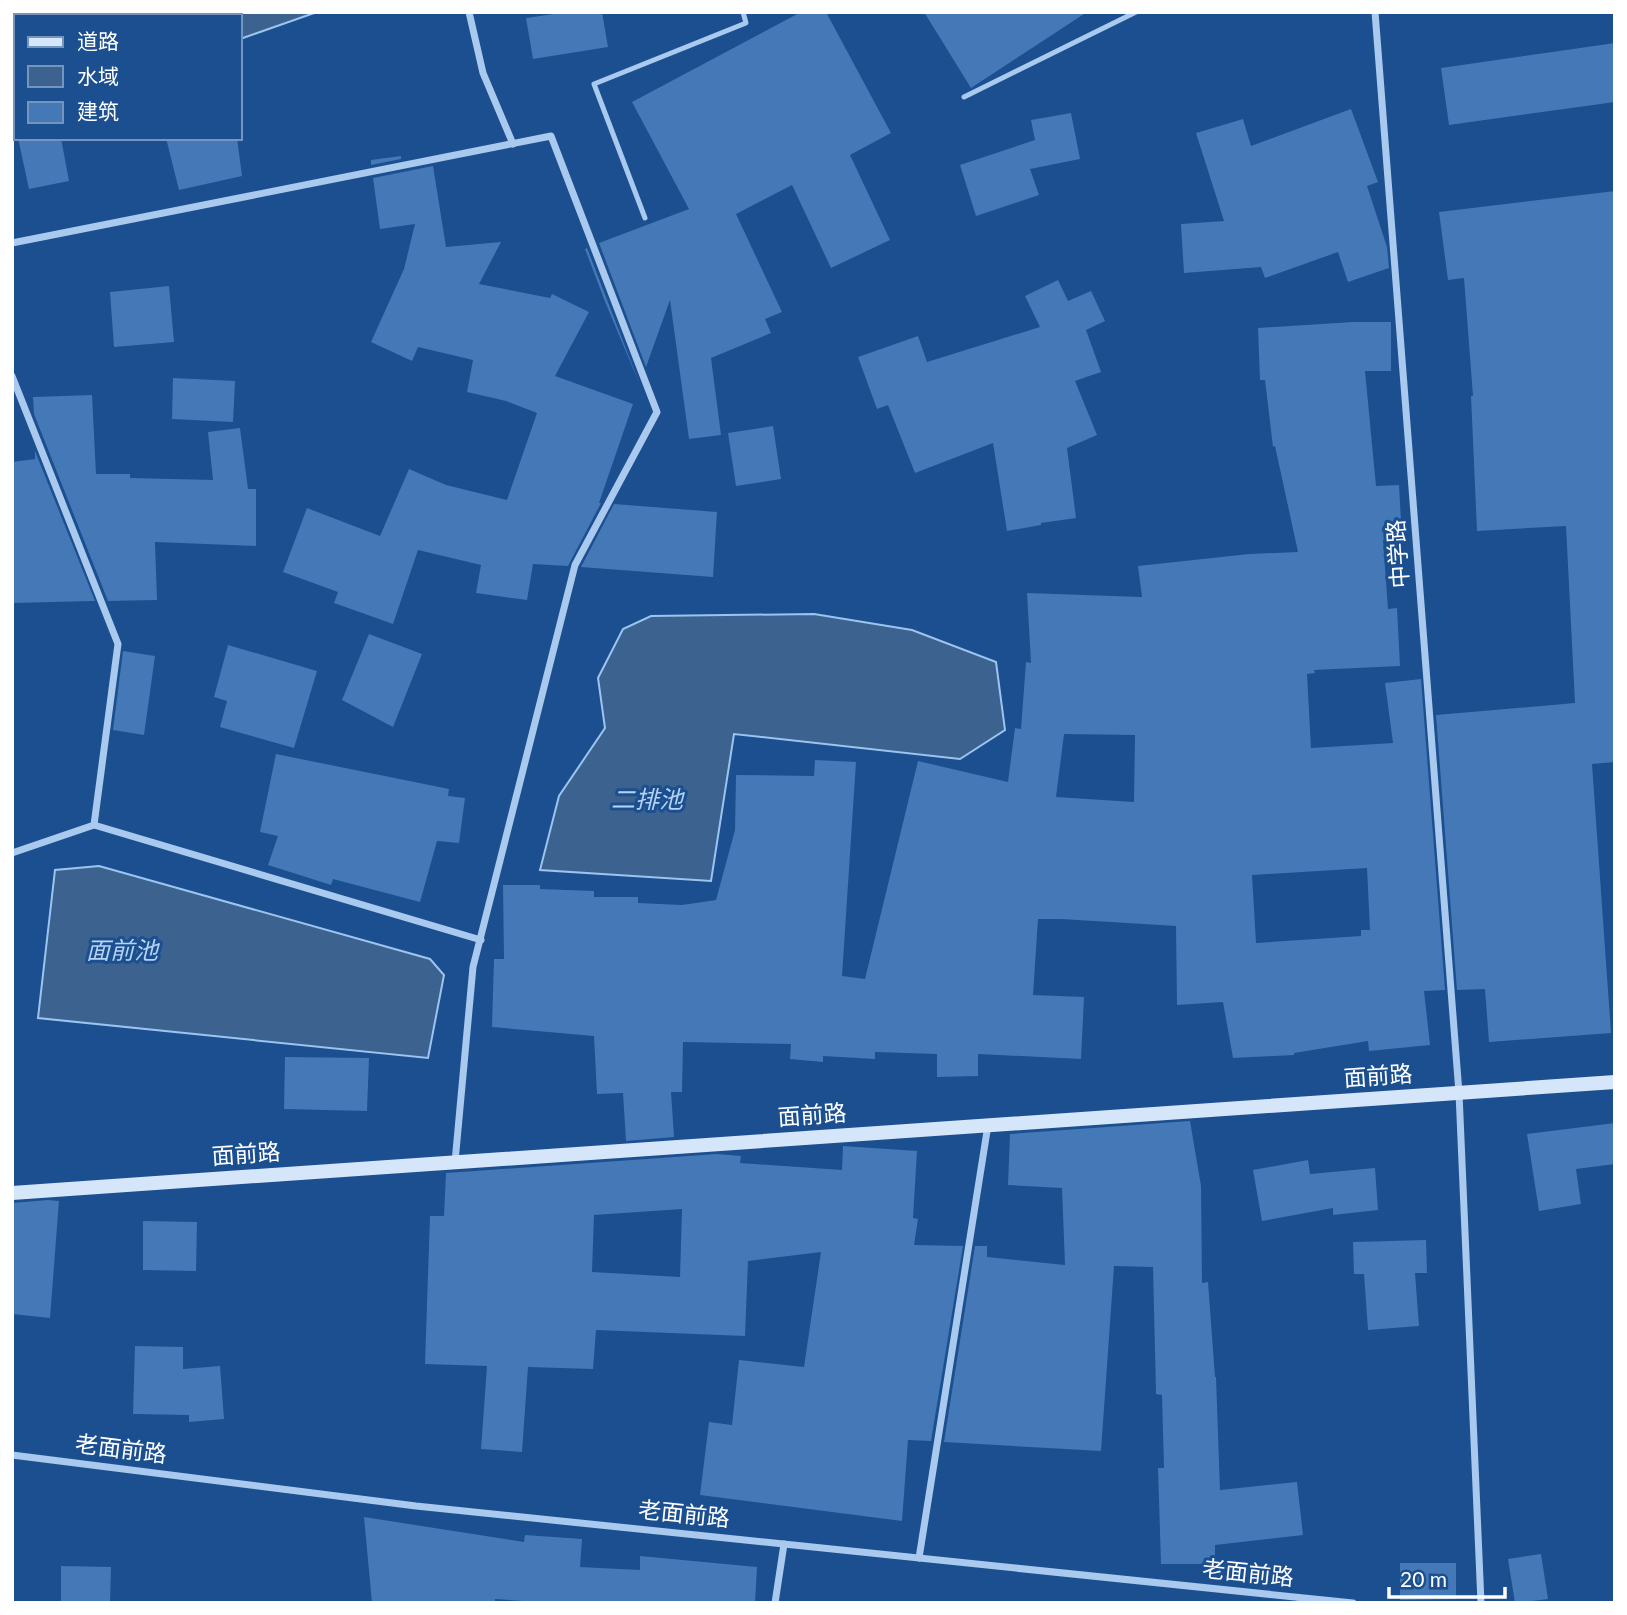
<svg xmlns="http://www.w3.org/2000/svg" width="1627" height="1615" font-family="Lato,'Noto Sans SC',sans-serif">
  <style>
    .water { fill: #3c6290; stroke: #9cc4f0; stroke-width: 2 }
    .building { fill: #4478b7; fill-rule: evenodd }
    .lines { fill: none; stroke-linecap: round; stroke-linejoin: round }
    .lane { stroke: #a9c9ee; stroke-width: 5 }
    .street { stroke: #a9c9ee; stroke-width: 7 }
    .secondary { stroke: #d6e6fa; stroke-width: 14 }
    .labels { text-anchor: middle; stroke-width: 6; stroke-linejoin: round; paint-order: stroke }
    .street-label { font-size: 23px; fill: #fff; stroke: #1b4f8f }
    .water-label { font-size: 24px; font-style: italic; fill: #b5d3f5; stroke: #1b4f8f }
  </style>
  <rect width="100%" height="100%" fill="#1b4f8f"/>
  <g class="water">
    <polygon points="167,12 317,12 240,39 240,16 168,16"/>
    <polygon points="814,614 912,630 996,662 1005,730 960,759 734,734 711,881 540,870 559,796 605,728 598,678 623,629 651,616"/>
    <polygon points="99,866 430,959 444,975 428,1058 38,1018 55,870"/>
  </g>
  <g class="building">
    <polygon points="568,12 602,12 608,47 533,59 526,18"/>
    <polygon points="801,12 826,12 891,133 850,155 890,240 831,268 792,185 736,214 782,312 765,319 771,333 711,358 721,435 689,439 670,300 646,367 599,243 689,209 632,102"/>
    <polygon points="924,12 1087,12 971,88"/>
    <polygon points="1615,43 1615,102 1449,125 1441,68"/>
    <polygon points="1351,109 1378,182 1367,186 1387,247 1389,268 1348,282 1338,252 1265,278 1261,267 1184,273 1181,224 1224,221 1196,133 1243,119 1251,146"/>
    <polygon points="1071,113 1080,159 1030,169 1039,195 976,216 960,165 1035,140 1031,120"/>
    <polygon points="18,138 61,138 69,181 29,189"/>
    <polygon points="166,138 237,138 242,176 179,190"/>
    <polygon points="401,156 401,159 371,165 371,160"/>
    <polygon points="433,166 446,247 501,242 479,284 550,298 552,294 589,312 555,376 633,404 599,503 601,503 568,566 533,564 527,600 476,593 481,565 418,550 393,624 334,603 338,592 283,572 307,508 380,536 409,469 446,485 507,500 537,413 506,401 467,392 473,360 418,347 412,361 371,342 404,269 415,224 380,229 373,178"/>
    <polygon points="1615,191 1615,762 1592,764 1611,1033 1489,1042 1485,989 1457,990 1436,715 1575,703 1566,526 1477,531 1471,396 1473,396 1464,278 1448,280 1439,212"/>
    <polygon points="587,248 640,385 606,304 585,249"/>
    <polygon points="1058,280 1068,301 1091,291 1105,321 1086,330 1101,372 1075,381 1097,435 1067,448 1076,518 1041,523 1041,525 1007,531 993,443 915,473 888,405 877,409 858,357 918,336 927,362 1040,327 1025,296"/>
    <polygon points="169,286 174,342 114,347 110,292"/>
    <path d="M1353,322H1391V371H1365L1376,486L1399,485L1402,539L1383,540L1388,609L1397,608L1400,666L1314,670L1315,673L1307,674L1311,748L1393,743L1385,683L1421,679L1445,990L1424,991L1430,1045L1369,1051L1368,1041L1294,1053V1055L1233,1058L1223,1002L1177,1005L1176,926L1061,919H1038L1033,995L1084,997L1081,1059L978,1054V1076L937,1077V1054L875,1052V1059L823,1056V1062L790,1059L791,1044L683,1042L682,1092H671L674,1137L626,1141L623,1093L597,1094L594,1036L492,1027L494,959H504L503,885H540V889L594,891V897H638V903L682,905L716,900L735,830L736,775L814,776L815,760L856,762L842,976L865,979L918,761L1008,782L1015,728L1021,729L1026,662L1031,663L1027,593L1142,597L1138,566L1249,554L1298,552L1275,446L1273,447L1265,380H1260L1258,328ZM1064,734L1135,735L1134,802L1056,797ZM1367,868L1370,930H1361V936L1256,943L1252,875Z"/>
    <polygon points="173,378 235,381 233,422 172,419"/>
    <polygon points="92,395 96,474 130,474 130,478 213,480 208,432 240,428 248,489 256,489 256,546 155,542 157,600 108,601 34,414 33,397"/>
    <polygon points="773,426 781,479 736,486 728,433"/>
    <polygon points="35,451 95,601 12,603 12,462 35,459"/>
    <polygon points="614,504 717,512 713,577 581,567"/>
    <polygon points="369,634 422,654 393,727 342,700"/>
    <polygon points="228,645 317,671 294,748 220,727 227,701 214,697"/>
    <polygon points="123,651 155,656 144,735 113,730"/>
    <polygon points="276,754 449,789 448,796 465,798 459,843 437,841 420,902 333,879 331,885 268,865 278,836 260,832"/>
    <polygon points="285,1057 369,1058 367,1111 284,1109"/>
    <polygon points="1190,1121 1201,1186 1202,1283 1208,1282 1215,1377 1216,1377 1220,1490 1297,1482 1303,1535 1215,1545 1215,1564 1161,1564 1158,1468 1164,1468 1162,1395 1156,1394 1153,1267 1114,1266 1101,1451 944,1442 975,1246 987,1246 987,1257 1065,1265 1062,1188 1008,1185 1010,1134"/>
    <polygon points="1615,1123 1615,1164 1576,1169 1581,1204 1539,1211 1527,1134"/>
    <path d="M843,1146L917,1151L913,1218L918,1219L914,1245L963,1246L931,1441L908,1440L902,1521L700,1495L709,1422L732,1425L739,1360L804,1367L821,1252L748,1261L745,1336L596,1330L593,1369L528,1367L522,1452L481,1449L487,1366L425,1364L430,1216H444L446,1173L717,1154L741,1156L740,1163L842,1170ZM682,1209L680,1277L592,1272L594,1215Z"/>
    <polygon points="1308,1160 1310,1174 1375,1168 1378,1210 1333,1215 1333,1208 1262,1221 1253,1170"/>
    <polygon points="48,1200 59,1201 50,1318 12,1314 12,1203"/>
    <polygon points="143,1221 197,1222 196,1271 143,1270"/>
    <polygon points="1426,1240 1427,1273 1415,1273 1419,1326 1368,1330 1364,1274 1354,1274 1353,1242"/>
    <polygon points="135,1346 183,1347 183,1369 220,1366 224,1419 189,1422 189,1415 133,1414"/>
    <polygon points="364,1517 524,1542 525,1535 582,1539 580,1567 640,1570 640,1556 757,1567 755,1603 553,1603 495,1599 495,1603 372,1603"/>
    <polygon points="1541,1554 1548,1599 1515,1603 1508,1559"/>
    <polygon points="1400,1563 1456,1563 1456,1599 1400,1600"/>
    <polygon points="61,1566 111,1567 110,1603 61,1603"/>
  </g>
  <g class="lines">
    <g class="lane">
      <polyline points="964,97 1136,12"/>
      <polyline points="645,218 594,84 746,23 743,12"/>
    </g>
    <g class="street">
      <polyline points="469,12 483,73 513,144"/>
      <polyline points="1375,12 1459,1093 1481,1603"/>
      <polyline points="12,243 551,136 657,412 575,565 473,967 455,1162"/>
      <polyline points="12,376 118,644 94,825 12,853"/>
      <polyline points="94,825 481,940"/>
      <polyline points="12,1455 416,1506 1353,1603"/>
      <polyline points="919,1558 988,1125"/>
      <polyline points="775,1603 784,1544"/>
    </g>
    <polyline class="secondary" points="12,1193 1615,1082"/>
  </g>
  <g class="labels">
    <g class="street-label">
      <text transform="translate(1398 554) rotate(-94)" y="8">中学路</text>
      <text transform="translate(1378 1076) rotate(-4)" y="8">面前路</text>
      <text transform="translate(812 1115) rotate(-4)" y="8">面前路</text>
      <text transform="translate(246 1154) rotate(-4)" y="8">面前路</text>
      <text transform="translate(121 1449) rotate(7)" y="8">老面前路</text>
      <text transform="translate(684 1514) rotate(6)" y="8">老面前路</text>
      <text transform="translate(1248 1573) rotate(6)" y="8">老面前路</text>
    </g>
    <g class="water-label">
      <text x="647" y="808">二排池</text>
      <text x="122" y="959">面前池</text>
    </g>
  </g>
  <rect width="1627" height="1615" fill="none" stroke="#ffffff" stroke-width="28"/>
  <rect x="14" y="14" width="228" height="126" fill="#1b4f8f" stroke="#7695bc" stroke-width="2"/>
  <rect x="28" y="37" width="35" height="10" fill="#d6e6fa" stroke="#7695bc" stroke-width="2"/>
  <text x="77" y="49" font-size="21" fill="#ffffff">道路</text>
  <rect x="28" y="66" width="35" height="21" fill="#3c6290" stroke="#7695bc" stroke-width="2"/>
  <text x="77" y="84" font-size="21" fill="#ffffff">水域</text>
  <rect x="28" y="102" width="35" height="21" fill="#4478b7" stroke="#7695bc" stroke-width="2"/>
  <text x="77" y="119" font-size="21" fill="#ffffff">建筑</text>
  <path d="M1389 1587v10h116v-10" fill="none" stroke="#ffffff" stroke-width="3.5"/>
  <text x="1400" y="1587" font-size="21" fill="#ffffff" stroke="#1b4f8f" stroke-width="5" paint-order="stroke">20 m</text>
</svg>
